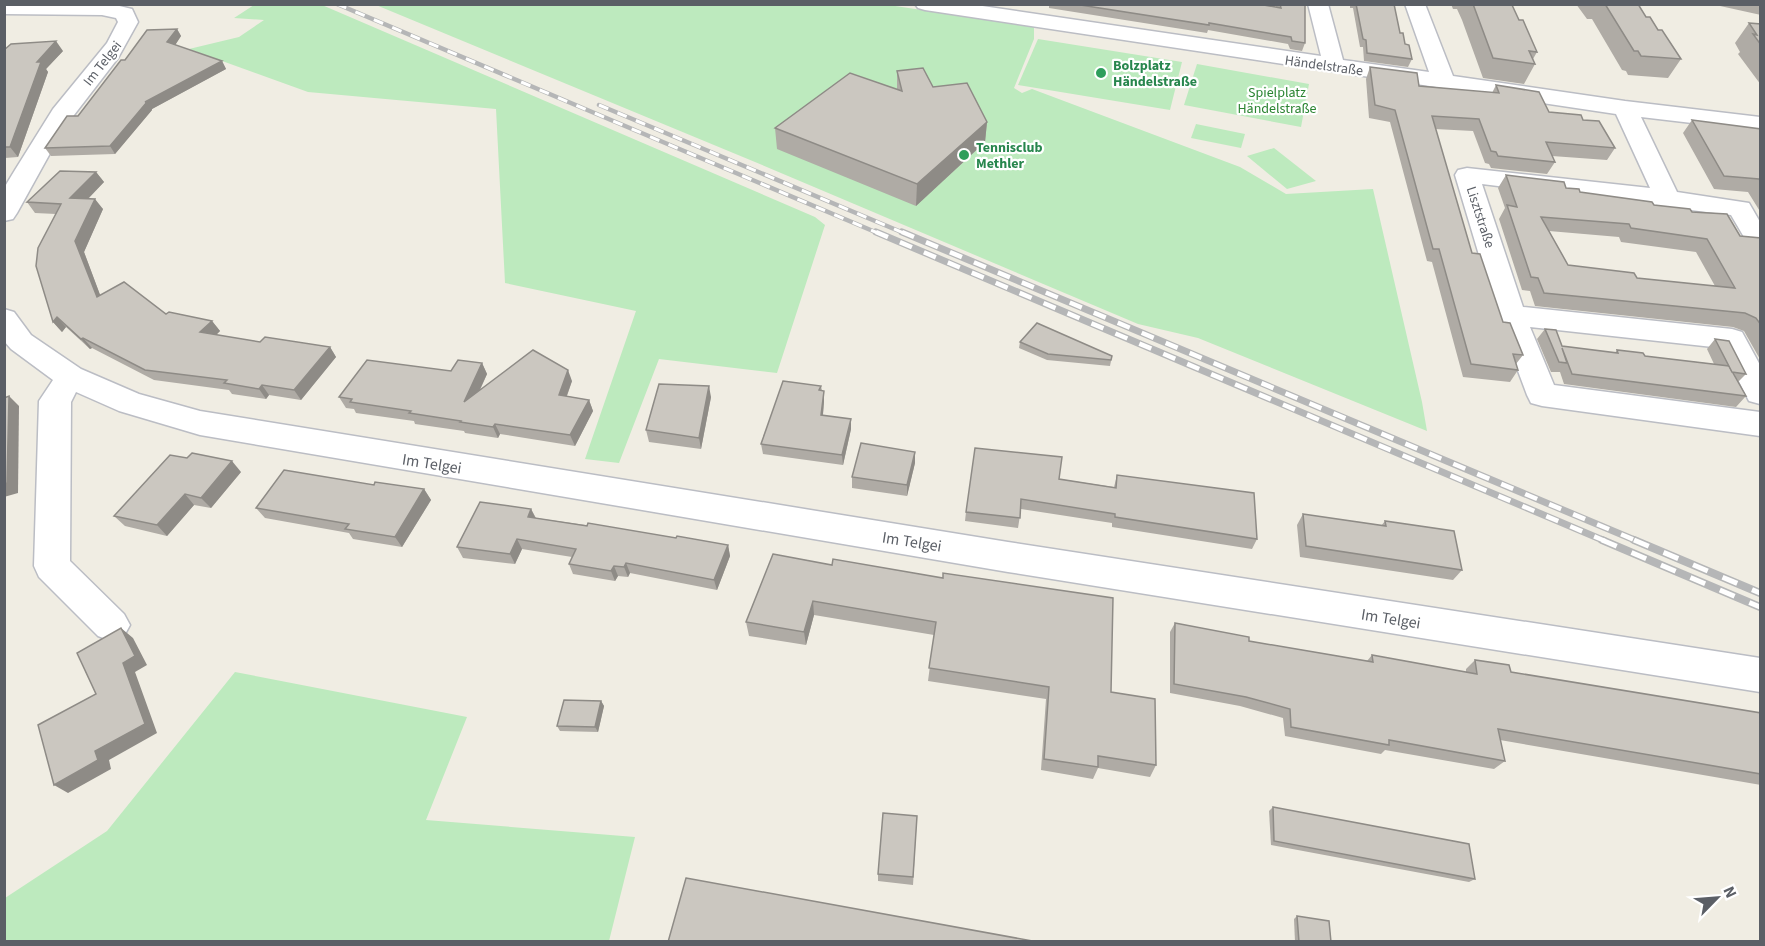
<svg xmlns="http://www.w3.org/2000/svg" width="1765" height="946" font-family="'Source Sans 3',sans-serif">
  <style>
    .green { fill: #bdeabe }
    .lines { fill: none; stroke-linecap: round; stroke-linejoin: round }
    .minor-casing { stroke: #bbbdc4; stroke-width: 3 }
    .minor { fill: #fff; fill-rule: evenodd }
    .rail-far2-casing { stroke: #b5b6b7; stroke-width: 4.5 }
    .rail-far1-casing { stroke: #b5b6b7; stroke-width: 7 }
    .rail-casing { stroke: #b5b6b7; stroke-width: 8 }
    .rail-far2 { stroke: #fff; stroke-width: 3; stroke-dasharray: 10; stroke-linecap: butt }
    .rail-far1 { stroke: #fff; stroke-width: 4.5; stroke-dasharray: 13; stroke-linecap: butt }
    .rail { stroke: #fff; stroke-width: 5; stroke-dasharray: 16; stroke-linecap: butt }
    .wall { fill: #afaba5; fill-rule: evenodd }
    .shaded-wall { fill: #8e8b86 }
    .building { fill: #cbc7c0; stroke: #8e8b86; stroke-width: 1.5; fill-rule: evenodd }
    .leisure-dot { fill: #2e9e5b; stroke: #fff; stroke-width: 2 }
    .labels { text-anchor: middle; stroke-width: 4.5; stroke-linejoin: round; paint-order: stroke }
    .far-street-label { font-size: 14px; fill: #5b5f66; stroke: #fff }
    .far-leisure-label { font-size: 14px; font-weight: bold; fill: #27864d; stroke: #fff; text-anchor: start }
    .far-park-label { font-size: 14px; fill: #2b8432; stroke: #fff }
    .street-label { font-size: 16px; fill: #5b5f66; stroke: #fff }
  </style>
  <rect width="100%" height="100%" fill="#f0ede3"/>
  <g class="green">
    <polygon points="882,4 1034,27 1034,39 1014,88 1022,93 1032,89 1240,167 1286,194 1373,189 1422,402 1427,431 1198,338 1138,324 755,162 376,5"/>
    <polygon points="254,5 322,5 815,217 825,225 777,373 659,359 619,463 585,459 636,311 505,283 496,109 308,92 189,49 239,37 264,20 234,18"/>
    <polygon points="1038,39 1182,62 1170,110 1018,85"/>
    <polygon points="1197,64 1309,84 1301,127 1184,105"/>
    <polygon points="1196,124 1245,134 1241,148 1191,138"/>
    <polygon points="1274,148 1316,181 1287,189 1247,156"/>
    <polygon points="235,672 467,717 426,820 635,837 609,941 5,941 5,898 107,831"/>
  </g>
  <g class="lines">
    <g class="minor-casing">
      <g id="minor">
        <polygon points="4,4 111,4 132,9 138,22 118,58 64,128 17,213 13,219 4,221 4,188 15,170 53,109 107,43 118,22 116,18 102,15 4,14"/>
        <polygon points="915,4 969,4 1321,56 1308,4 1328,4 1343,60 1429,72 1405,4 1425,4 1453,76 1625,101 1760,117 1760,131 1641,117 1677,192 1749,203 1760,222 1760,251 1751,249 1731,215 1482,184 1523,307 1732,329 1742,332 1760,365 1760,404 1749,401 1722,348 1530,327 1554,385 1760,412 1760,436 1542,406 1531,403 1527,395 1497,315 1455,175 1458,170 1467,168 1650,188 1616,114 925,10 918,8"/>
        <polygon points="4,309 14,312 31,335 81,369 139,394 200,411 1008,542 1760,658 1760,692 1008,572 200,435 119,411 76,392 71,402 70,561 124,614 130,625 124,636 111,641 98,636 39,577 34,566 39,401 53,380 11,349 4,341"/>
      </g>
    </g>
    <use href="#minor" class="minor"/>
    <g class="rail-far2-casing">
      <g id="rail-far2">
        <polyline points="337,4 880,234"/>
        <polyline points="599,105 906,234"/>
      </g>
    </g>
    <g class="rail-far1-casing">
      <g id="rail-far1">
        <polyline points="876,232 1605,541"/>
        <polyline points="902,232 1637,541"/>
      </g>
    </g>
    <g class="rail-casing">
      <g id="rail">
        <polyline points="1602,540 1760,607"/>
        <polyline points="1634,540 1760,593"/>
      </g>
    </g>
    <use href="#rail-far2" class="rail-far2"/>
    <use href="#rail-far1" class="rail-far1"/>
    <use href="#rail" class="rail"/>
  </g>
  <g class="wall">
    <polygon points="1049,4 1258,4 1276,7 1275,4 1305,4 1305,43 1302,51 1290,49 1288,44 1208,30 1207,33 1049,8"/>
    <polygon points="1350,4 1394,4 1400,33 1412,59 1408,67 1364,61 1363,47 1360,47 1353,8 1350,8"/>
    <polygon points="1451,4 1508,4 1519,20 1537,52 1533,59 1535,64 1524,84 1483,78 1462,20 1457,9 1453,9"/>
    <polygon points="1576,4 1638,4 1646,17 1658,30 1681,59 1668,78 1628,75 1626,71 1622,70 1592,19 1587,19"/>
    <polygon points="1711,4 1761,4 1761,15"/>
    <polygon points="1749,23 1761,24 1761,85 1738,54 1740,52 1735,43"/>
    <polygon points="177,29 181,36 175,45 222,61 226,69 152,109 152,110 115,154 51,156 45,148 78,116 125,60"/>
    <polygon points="4,50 63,51 46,69 48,72 18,157 5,158"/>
    <polygon points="1370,67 1419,86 1492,93 1496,85 1549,112 1583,120 1615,148 1607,160 1552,156 1555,162 1547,174 1491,168 1489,164 1485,163 1473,131 1435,129 1472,253 1503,322 1523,355 1516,364 1518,370 1510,382 1463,377 1432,262 1427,261 1390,122 1369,118 1366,79"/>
    <polygon points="897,71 933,87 987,122 985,142 916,206 777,149 775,128 897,89"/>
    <polygon points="1692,120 1761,129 1761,213 1748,192 1714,189 1683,133"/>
    <polygon points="96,172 104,182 88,199 103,209 84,252 100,295 166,314 212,321 220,331 216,335 260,342 330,347 336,357 301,400 269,395 266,399 232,394 229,390 154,380 92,348 90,349 66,327 62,332 53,322 56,214 35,213 27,202"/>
    <path d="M1506,175L1580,192L1692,212L1740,236L1761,238V361L1744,331L1733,327L1535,306L1530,291L1522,290L1499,219L1505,208L1498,188ZM1549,231L1619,237L1621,242L1696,252L1715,286L1637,278L1568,265Z"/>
    <polygon points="1545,329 1562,346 1615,353 1617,350 1645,356 1714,364 1707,349 1715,339 1746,374 1738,382 1746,396 1736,407 1564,384 1560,372 1551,372 1537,339"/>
    <polygon points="1020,342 1112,356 1110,366 1047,360 1019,348"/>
    <polygon points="482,363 487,374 480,390 572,381 567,396 589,400 593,411 575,446 500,434 498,438 465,433 464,431 415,424 414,421 356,413 354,409 346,408 339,397"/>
    <polygon points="821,386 824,401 823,415 851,429 843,465 763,454 761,444"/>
    <polygon points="711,397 701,449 649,442 646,430"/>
    <polygon points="915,463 907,496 852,488 852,477"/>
    <polygon points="241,472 211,508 194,505 167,536 125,526 114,516"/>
    <polygon points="1117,475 1257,539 1252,549 1112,527 1112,523 1021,509 1018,528 965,521 966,512 1059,479 1114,487"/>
    <polygon points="374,485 424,489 431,500 402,547 353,539 349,533 265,518 256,508"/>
    <polygon points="531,509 536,518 728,545 730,556 717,590 630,573 628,577 618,576 615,581 573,574 569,564 572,557 522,549 515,564 463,558 457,547"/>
    <polygon points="1303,514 1381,526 1385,521 1462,570 1453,580 1300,557 1297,525"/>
    <polygon points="773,554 1111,692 1156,765 1150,777 1098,768 1093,779 1041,770 1046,699 928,681 934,635 814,615 806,645 749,636 746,622"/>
    <polygon points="1175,623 1249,641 1367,661 1372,655 1466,672 1466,669 1475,660 1511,672 1761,713 1761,785 1500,740 1505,761 1494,769 1385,750 1381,754 1285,736 1283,718 1240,706 1170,693 1170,632"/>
    <polygon points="601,701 604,706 598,732 560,731 557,726"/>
    <polygon points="1273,807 1475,879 1469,882 1271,845 1269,811"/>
    <polygon points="917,816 913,885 878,881 878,874"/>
    <polygon points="1297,916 1331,942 1295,942 1294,919"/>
  </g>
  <g class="shaded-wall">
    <polygon points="177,29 181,36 172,50 167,42"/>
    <polygon points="56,41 63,51 46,69 48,72 18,157 10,147 37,62"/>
    <polygon points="222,61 226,69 152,109 152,110 115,154 110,146 145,102"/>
    <polygon points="987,122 985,142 916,206 917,184"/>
    <polygon points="96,172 104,182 78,209 70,198"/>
    <polygon points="95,199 103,209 84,252 105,308 97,297 75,241"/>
    <polygon points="57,317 66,327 62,332 53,322"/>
    <polygon points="212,321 220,331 208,343 200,332"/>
    <polygon points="83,338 92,348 90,349 81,339"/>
    <polygon points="330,347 336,357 301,400 294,390"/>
    <polygon points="482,363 487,374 469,413 464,402"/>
    <polygon points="568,370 572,381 563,406 559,395"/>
    <polygon points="262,385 269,395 266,399 259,389"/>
    <polygon points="709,386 711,397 701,449 699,438"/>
    <polygon points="824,391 824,401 822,425 821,415"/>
    <polygon points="9,396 19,406 18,493 4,497"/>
    <polygon points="589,400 593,411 575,446 570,435"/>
    <polygon points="851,419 851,429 843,465 842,455"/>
    <polygon points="495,424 500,434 498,438 493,427"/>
    <polygon points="915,452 915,463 907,496 907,485"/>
    <polygon points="232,461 241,472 211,508 201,498"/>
    <polygon points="424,489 431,500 402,547 395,537"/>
    <polygon points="185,494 194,505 167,536 157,525"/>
    <polygon points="531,509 536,519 528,517"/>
    <polygon points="517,539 522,549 515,564 510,554"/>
    <polygon points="728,545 730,556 717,590 714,580"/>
    <polygon points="626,563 630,573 628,577 624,567"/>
    <polygon points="614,566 618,576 615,581 611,571"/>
    <polygon points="813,601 814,615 806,645 804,632"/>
    <polygon points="121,628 133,638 147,665 135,672 157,733 109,760 111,769 68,793 54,785 95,751 123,663"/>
    <polygon points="601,701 604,706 598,732 595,727"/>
  </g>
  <g class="building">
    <polygon points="1074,4 1258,4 1281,8 1280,4 1305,4 1305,43 1292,41 1291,37 1209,23 1209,25"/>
    <polygon points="1356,4 1394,4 1400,33 1403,33 1405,44 1409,45 1412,59 1367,53 1366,40 1363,39"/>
    <polygon points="1473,4 1512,5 1519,20 1523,20 1537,52 1529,51 1535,64 1493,58"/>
    <polygon points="1605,4 1638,4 1646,17 1650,17 1658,30 1662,30 1681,59 1641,56 1638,51 1634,51"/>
    <polygon points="1749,23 1761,24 1761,45 1753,34 1757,35"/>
    <polygon points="177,29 167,42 222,61 145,102 147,102 110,146 45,148 67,116 78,116 121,60 125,60 147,30"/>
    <polygon points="56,41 37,62 41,62 10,147 4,147 4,50 11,44"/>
    <polygon points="1370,67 1417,73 1419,86 1499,93 1496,85 1539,92 1549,112 1581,115 1583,120 1599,121 1615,148 1546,142 1555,162 1498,156 1496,152 1491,151 1479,119 1432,116 1472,253 1480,254 1503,322 1510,323 1523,355 1513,354 1518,370 1471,364 1439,249 1433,249 1395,110 1375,105"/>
    <polygon points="923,68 933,87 967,83 987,122 917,184 775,128 850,73 902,91 897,71"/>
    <polygon points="1692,120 1761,129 1761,182 1759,179 1724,176"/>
    <polygon points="60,171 96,172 70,198 95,199 75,241 97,297 124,282 166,314 169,312 212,321 200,332 260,342 265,337 330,347 294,390 262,385 259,389 224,383 227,380 145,370 83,338 81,339 57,317 53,322 36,266 38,248 61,204 27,202"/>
    <path d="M1506,175L1564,182L1566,188L1579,189L1580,192L1652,202L1654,205L1690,209L1692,212L1727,214L1740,236L1761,238V325L1756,318L1745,313L1544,293L1538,278L1531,277L1507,205L1517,207ZM1541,217L1629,224L1631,228L1707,239L1735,288L1637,278L1634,273L1568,265Z"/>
    <polygon points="1037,323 1112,356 1111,360 1048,354 1020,342"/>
    <polygon points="1545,329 1556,330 1562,346 1618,353 1617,350 1643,353 1645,356 1729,366 1746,396 1572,374 1562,348 1567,363 1559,362"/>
    <polygon points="1715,339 1729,341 1746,374 1732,372"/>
    <polygon points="533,350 568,370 559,395 589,400 570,435 495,424 493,427 460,422 461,421 409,413 411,411 350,402 352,399 339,397 367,360 451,371 458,360 482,363 464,402"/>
    <polygon points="783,381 821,386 819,390 824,391 821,415 851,419 842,455 761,444"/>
    <polygon points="659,384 709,386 699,438 646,430"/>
    <polygon points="9,396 7,483 4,484 4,398"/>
    <polygon points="861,443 915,452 907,485 852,477"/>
    <polygon points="975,448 1062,457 1059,479 1116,488 1117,475 1254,493 1257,539 1115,517 1115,514 1021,499 1020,518 966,512"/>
    <polygon points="192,453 232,461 201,498 185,494 157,525 114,516 170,455 187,458"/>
    <polygon points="284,470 374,485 375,482 424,489 395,537 345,529 349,524 256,508"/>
    <polygon points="480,502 531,509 528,517 587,526 588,523 676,538 677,536 728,545 714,580 626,563 624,567 614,566 611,571 569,564 576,549 517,539 510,554 457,547"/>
    <polygon points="1303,514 1386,526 1385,521 1454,531 1462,570 1306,546"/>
    <polygon points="773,554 832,565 833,559 943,578 943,573 1113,598 1111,692 1155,699 1156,765 1098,756 1098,767 1044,759 1049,687 929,668 936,622 813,601 804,632 746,622"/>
    <polygon points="1175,623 1249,637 1249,641 1373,662 1372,655 1477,674 1475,660 1509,665 1511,672 1761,713 1761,774 1498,729 1505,761 1389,740 1389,745 1291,727 1290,709 1246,697 1174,684"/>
    <polygon points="121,628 135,656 123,663 145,724 95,751 98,760 54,785 38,725 96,694 77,653"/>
    <polygon points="564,700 601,701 595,727 557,726"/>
    <polygon points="1273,807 1469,844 1475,879 1274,841"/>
    <polygon points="883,813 917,816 913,877 878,874"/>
    <polygon points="686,878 1038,942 668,942"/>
    <polygon points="1297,916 1329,921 1331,942 1299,942"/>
  </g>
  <g class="leisure-dot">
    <circle cx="1101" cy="73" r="6"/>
    <circle cx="964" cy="155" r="6"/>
  </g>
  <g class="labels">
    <g class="far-street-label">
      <text transform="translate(102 63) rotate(-52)" y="5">Im Telgei</text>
      <text transform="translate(1324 65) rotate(8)" y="5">Händelstraße</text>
      <text transform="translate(1481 217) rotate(72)" y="5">Lisztstraße</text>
    </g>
    <g class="far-leisure-label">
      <text x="1113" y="70">Bolzplatz<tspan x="1113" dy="16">Händelstraße</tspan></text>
      <text x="976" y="152">Tennisclub<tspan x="976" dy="16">Methler</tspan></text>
    </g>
    <g class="far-park-label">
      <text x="1277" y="97">Spielplatz<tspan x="1277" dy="16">Händelstraße</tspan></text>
    </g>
    <g class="street-label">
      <text transform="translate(432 463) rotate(9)" y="6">Im Telgei</text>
      <text transform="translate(912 541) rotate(9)" y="6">Im Telgei</text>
      <text transform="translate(1391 618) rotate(9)" y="6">Im Telgei</text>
    </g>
  </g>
  <rect width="1765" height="946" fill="none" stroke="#5b5f66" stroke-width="12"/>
  <g transform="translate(1717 898) rotate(65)" stroke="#ffffff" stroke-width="4.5" paint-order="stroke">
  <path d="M0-4.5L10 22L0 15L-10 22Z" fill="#5b5f66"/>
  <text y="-9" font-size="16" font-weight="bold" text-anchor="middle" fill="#5b5f66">N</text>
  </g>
</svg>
